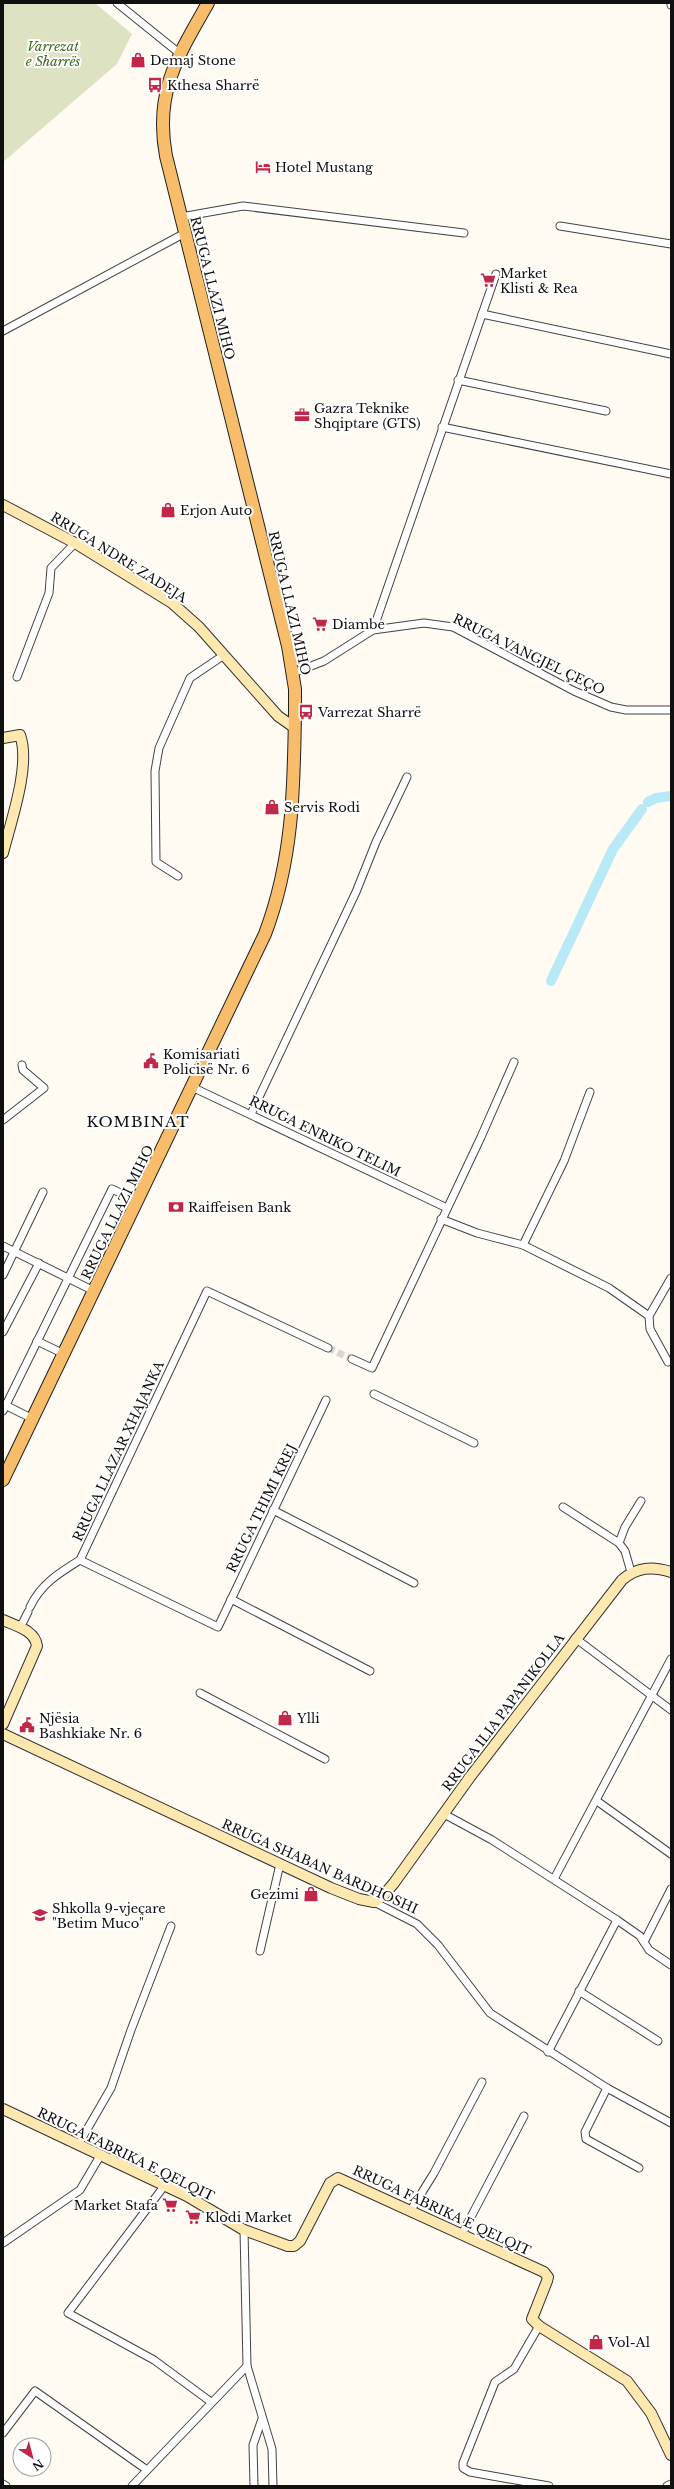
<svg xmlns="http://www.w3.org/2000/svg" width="674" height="2489" font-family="'Libre Baskerville',serif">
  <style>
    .cemetery { fill: #dde2c3 }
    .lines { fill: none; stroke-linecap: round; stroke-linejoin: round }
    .canal { stroke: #b8e9f6; stroke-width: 10 }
    .street-tunnel { stroke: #dbd8d1; stroke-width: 7; stroke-dasharray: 7 3.5; stroke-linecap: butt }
    .street-casing { stroke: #434343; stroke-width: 9 }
    .secondary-casing { stroke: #323232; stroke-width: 12 }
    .primary-casing { stroke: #212121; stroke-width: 14 }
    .street { stroke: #fff; stroke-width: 7 }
    .secondary { stroke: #fee8af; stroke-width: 10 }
    .primary { stroke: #f7bd6b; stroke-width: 12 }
    .labels { text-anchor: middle; stroke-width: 4; stroke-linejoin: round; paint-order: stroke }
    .park-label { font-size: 13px; font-style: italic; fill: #3b691f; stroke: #fff }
    .poi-label { font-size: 13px; fill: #101010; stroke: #fff; text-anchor: start }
    .street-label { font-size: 13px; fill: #101010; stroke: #fff }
    .quarter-label { font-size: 15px; letter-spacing: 1px; fill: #101010; stroke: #fff }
  </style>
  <rect width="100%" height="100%" fill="#fffbf3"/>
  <polygon class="cemetery" points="3,3 95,3 132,34 117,64 3,162"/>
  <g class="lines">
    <g class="canal">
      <polyline points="648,802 656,798 671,796"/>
      <polyline points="551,981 613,849 642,809"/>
    </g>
    <polyline class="street-tunnel" points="328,1348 352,1359"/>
    <g class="street-casing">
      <g id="street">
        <polyline points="117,3 179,53"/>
        <polyline points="671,3 671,5"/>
        <polyline points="181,217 243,206 464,233"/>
        <polyline points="560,226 671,244"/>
        <polyline points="482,314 671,354"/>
        <polyline points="3,331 185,233"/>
        <polyline points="458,380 606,411"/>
        <polyline points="442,427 671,474"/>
        <polyline points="373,630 496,274"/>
        <polyline points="293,673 324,661 373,630 424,623 453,627 574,691 611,707 626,710 671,710"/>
        <polyline points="17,677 49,593 51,568 75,543"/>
        <polyline points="178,876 156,862 155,771 159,748 190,678 224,655"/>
        <polyline points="192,1087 447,1208"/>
        <polyline points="251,1114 356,892 376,842 407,777"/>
        <polyline points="3,1120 44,1088 23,1070 22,1065"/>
        <polyline points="441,1219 477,1233 523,1245 609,1288 649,1316 650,1329 668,1362"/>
        <polyline points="523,1245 564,1161 590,1092"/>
        <polyline points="3,1246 94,1291"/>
        <polyline points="3,1275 43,1192"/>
        <polyline points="649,1316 671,1278"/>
        <polyline points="3,1332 39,1263"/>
        <polyline points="37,1341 64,1354"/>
        <polyline points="352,1359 372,1368 481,1137 514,1062"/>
        <polyline points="374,1394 474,1443"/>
        <polyline points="3,1404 33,1419"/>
        <polyline points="3,1411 112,1189 137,1201"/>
        <polyline points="563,1507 619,1543 625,1551 631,1572"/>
        <polyline points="273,1510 414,1583"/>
        <polyline points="619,1543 625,1527 641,1501"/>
        <polyline points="80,1560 218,1627 326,1400"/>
        <polyline points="231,1599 370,1671"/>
        <path d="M30,1607C41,1584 59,1573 80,1560L207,1291L328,1348"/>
        <polyline points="20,1628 28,1612"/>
        <polyline points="575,1638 671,1710"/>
        <polyline points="200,1693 325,1759"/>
        <polyline points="597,1801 671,1854"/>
        <polyline points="444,1814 492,1840 617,1920 640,1936 649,1950 671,1965"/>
        <polyline points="554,1879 671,1659"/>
        <polyline points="374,1902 417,1924 438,1945 490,2013 607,2088 671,2123"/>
        <polyline points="644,1942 671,1889"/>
        <polyline points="260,1951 280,1864"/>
        <polyline points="579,1991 658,2041"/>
        <polyline points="548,2052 617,1920"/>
        <polyline points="607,2088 585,2132 586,2139 639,2168"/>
        <polyline points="78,2145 111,2088 131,2030 171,1926"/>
        <polyline points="165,2185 68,2313 154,2360 211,2402"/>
        <polyline points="411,2210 434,2173 482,2082"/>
        <polyline points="244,2230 247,2366 272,2449 273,2486"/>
        <polyline points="462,2234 524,2116"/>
        <polyline points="3,2243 80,2190 100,2156"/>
        <polyline points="539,2326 514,2369 495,2382 463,2463 463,2468 470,2472 549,2486"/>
        <polyline points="3,2433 35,2391 147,2470"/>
        <polyline points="3,2484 6,2486"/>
        <polyline points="132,2486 247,2366"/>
        <polyline points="254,2486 253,2445 262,2419"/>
        <polyline points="667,2486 671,2484"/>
      </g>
    </g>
    <g class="secondary-casing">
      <g id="secondary">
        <polyline points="3,505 75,543 172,603 199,627 278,716 295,728"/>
        <path d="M3,738L20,735C31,765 11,821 3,853"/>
        <path d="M3,1620C16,1626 35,1630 37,1646L3,1724"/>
        <path d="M3,1734L331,1888L359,1899L374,1902L383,1896L394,1883L470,1777L622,1580C637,1567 652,1566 671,1572"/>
        <polyline points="3,2109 187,2196 244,2230 288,2246 294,2246 300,2241 330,2183 338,2178 544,2272 548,2277 547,2281 532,2319 539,2326 627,2381 651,2413 671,2455"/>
      </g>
    </g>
    <g class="primary-casing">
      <path id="primary" d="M3,1480L265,934C293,860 294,789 295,711V689L288,646L166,156C154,92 178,56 208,3"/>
    </g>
    <use href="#street" class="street"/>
    <use href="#secondary" class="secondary"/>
    <use href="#primary" class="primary"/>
  </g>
  <defs>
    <g id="shop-bare" transform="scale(1.2)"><path d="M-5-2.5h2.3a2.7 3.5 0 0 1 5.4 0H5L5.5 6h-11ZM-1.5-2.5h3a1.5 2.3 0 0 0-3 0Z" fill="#c12749" stroke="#fff" stroke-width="2.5" paint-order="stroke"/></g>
    <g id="bus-bare" transform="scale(1.2)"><path d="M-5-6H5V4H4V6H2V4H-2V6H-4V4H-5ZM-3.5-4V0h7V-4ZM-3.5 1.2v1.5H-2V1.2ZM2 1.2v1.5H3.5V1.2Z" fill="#c12749" stroke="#fff" stroke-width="2.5" paint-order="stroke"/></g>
    <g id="hotel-bare" transform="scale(1.2)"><path d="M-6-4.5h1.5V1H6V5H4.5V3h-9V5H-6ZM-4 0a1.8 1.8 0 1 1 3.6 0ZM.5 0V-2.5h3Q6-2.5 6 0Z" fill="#c12749" stroke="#fff" stroke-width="2.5" paint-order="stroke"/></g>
    <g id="supermarket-bare" transform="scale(1.2)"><path d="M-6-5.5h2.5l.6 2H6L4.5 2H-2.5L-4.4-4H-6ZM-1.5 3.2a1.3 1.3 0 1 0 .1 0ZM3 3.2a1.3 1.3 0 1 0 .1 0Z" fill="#c12749" stroke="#fff" stroke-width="2.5" paint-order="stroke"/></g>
    <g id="office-bare" transform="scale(1.2)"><path d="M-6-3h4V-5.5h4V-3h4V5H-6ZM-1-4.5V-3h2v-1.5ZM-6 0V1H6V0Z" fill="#c12749" stroke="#fff" stroke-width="2.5" paint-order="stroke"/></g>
    <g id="civic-bare" transform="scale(1.2)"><path d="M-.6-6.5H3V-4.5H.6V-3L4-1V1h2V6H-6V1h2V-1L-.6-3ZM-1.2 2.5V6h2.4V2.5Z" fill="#c12749" stroke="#fff" stroke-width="2.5" paint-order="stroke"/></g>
    <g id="bank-bare" transform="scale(1.2)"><path d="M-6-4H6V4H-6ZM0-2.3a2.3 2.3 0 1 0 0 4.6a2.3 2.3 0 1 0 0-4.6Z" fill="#c12749" stroke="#fff" stroke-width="2.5" paint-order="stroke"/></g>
    <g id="school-bare" transform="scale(1.2)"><path d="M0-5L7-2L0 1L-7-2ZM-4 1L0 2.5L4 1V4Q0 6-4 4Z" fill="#c12749" stroke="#fff" stroke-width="2.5" paint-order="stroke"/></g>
  </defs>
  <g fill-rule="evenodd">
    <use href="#shop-bare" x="138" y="60"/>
    <use href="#bus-bare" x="155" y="85"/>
    <use href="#hotel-bare" x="263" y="167"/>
    <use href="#supermarket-bare" x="488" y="280"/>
    <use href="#office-bare" x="302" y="415"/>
    <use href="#shop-bare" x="168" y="510"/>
    <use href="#supermarket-bare" x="320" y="624"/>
    <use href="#bus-bare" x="306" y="712"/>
    <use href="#shop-bare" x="272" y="807"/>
    <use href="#civic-bare" x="151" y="1061"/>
    <use href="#bank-bare" x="176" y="1207"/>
    <use href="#shop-bare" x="285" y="1718"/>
    <use href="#civic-bare" x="27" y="1725"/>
    <use href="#shop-bare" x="311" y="1894"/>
    <use href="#school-bare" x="40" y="1915"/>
    <use href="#supermarket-bare" x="170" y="2205"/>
    <use href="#supermarket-bare" x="193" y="2217"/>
    <use href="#shop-bare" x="596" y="2342"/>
  </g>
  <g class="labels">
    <g class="park-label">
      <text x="53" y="51">Varrezat<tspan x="53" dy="15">e Sharrës</tspan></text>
    </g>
    <g class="poi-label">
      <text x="150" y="65">Demaj Stone</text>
      <text x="167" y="90">Kthesa Sharrë</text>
      <text x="275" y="172">Hotel Mustang</text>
      <text x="500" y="278">Market<tspan x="500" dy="15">Klisti &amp; Rea</tspan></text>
      <text x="314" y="413">Gazra Teknike<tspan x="314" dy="15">Shqiptare (GTS)</tspan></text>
      <text x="180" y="515">Erjon Auto</text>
      <text x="332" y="629">Diambe</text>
      <text x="318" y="717">Varrezat Sharrë</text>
      <text x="284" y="812">Servis Rodi</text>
      <text x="163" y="1059">Komisariati<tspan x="163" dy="15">Policisë Nr. 6</tspan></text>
      <text x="188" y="1212">Raiffeisen Bank</text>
      <text x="39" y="1723">Njësia<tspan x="39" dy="15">Bashkiake Nr. 6</tspan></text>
      <text x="297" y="1723">Ylli</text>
      <text x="299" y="1899" text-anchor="end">Gezimi</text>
      <text x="52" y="1913">Shkolla 9-vjeçare<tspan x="52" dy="15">"Betim Muco"</tspan></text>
      <text x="158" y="2210" text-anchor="end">Market Stafa</text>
      <text x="205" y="2222">Klodi Market</text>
      <text x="608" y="2347">Vol-Al</text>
    </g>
    <g class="street-label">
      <text transform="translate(213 288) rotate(76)" y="5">RRUGA LLAZI MIHO</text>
      <text transform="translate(119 557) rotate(32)" y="5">RRUGA NDRE ZADEJA</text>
      <text transform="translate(290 603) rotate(77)" y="5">RRUGA LLAZI MIHO</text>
      <text transform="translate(529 654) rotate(26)" y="5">RRUGA VANGJEL ÇEÇO</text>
      <text transform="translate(325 1136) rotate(26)" y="5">RRUGA ENRIKO TELIM</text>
      <text transform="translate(117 1212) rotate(-64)" y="5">RRUGA LLAZI MIHO</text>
      <text transform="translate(118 1451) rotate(-65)" y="5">RRUGA LLAZAR XHAJANKA</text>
      <text transform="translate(261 1508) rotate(-64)" y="5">RRUGA THIMI KREJ</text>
      <text transform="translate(503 1712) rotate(-53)" y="5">RRUGA ILIA PAPANIKOLLA</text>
      <text transform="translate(320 1866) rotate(24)" y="5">RRUGA SHABAN BARDHOSHI</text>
      <text transform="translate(126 2154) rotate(26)" y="5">RRUGA FABRIKA E QELQIT</text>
      <text transform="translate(442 2210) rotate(25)" y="5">RRUGA FABRIKA E QELQIT</text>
    </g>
    <g class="quarter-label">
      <text x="138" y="1127">KOMBINAT</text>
    </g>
  </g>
  <rect width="674" height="2489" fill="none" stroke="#101010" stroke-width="8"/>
  <g transform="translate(32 2457) rotate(144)"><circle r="19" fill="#ffffff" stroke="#9f9f9f"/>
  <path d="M0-3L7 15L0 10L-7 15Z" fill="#c12749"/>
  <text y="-6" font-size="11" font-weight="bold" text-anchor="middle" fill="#101010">N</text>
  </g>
</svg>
